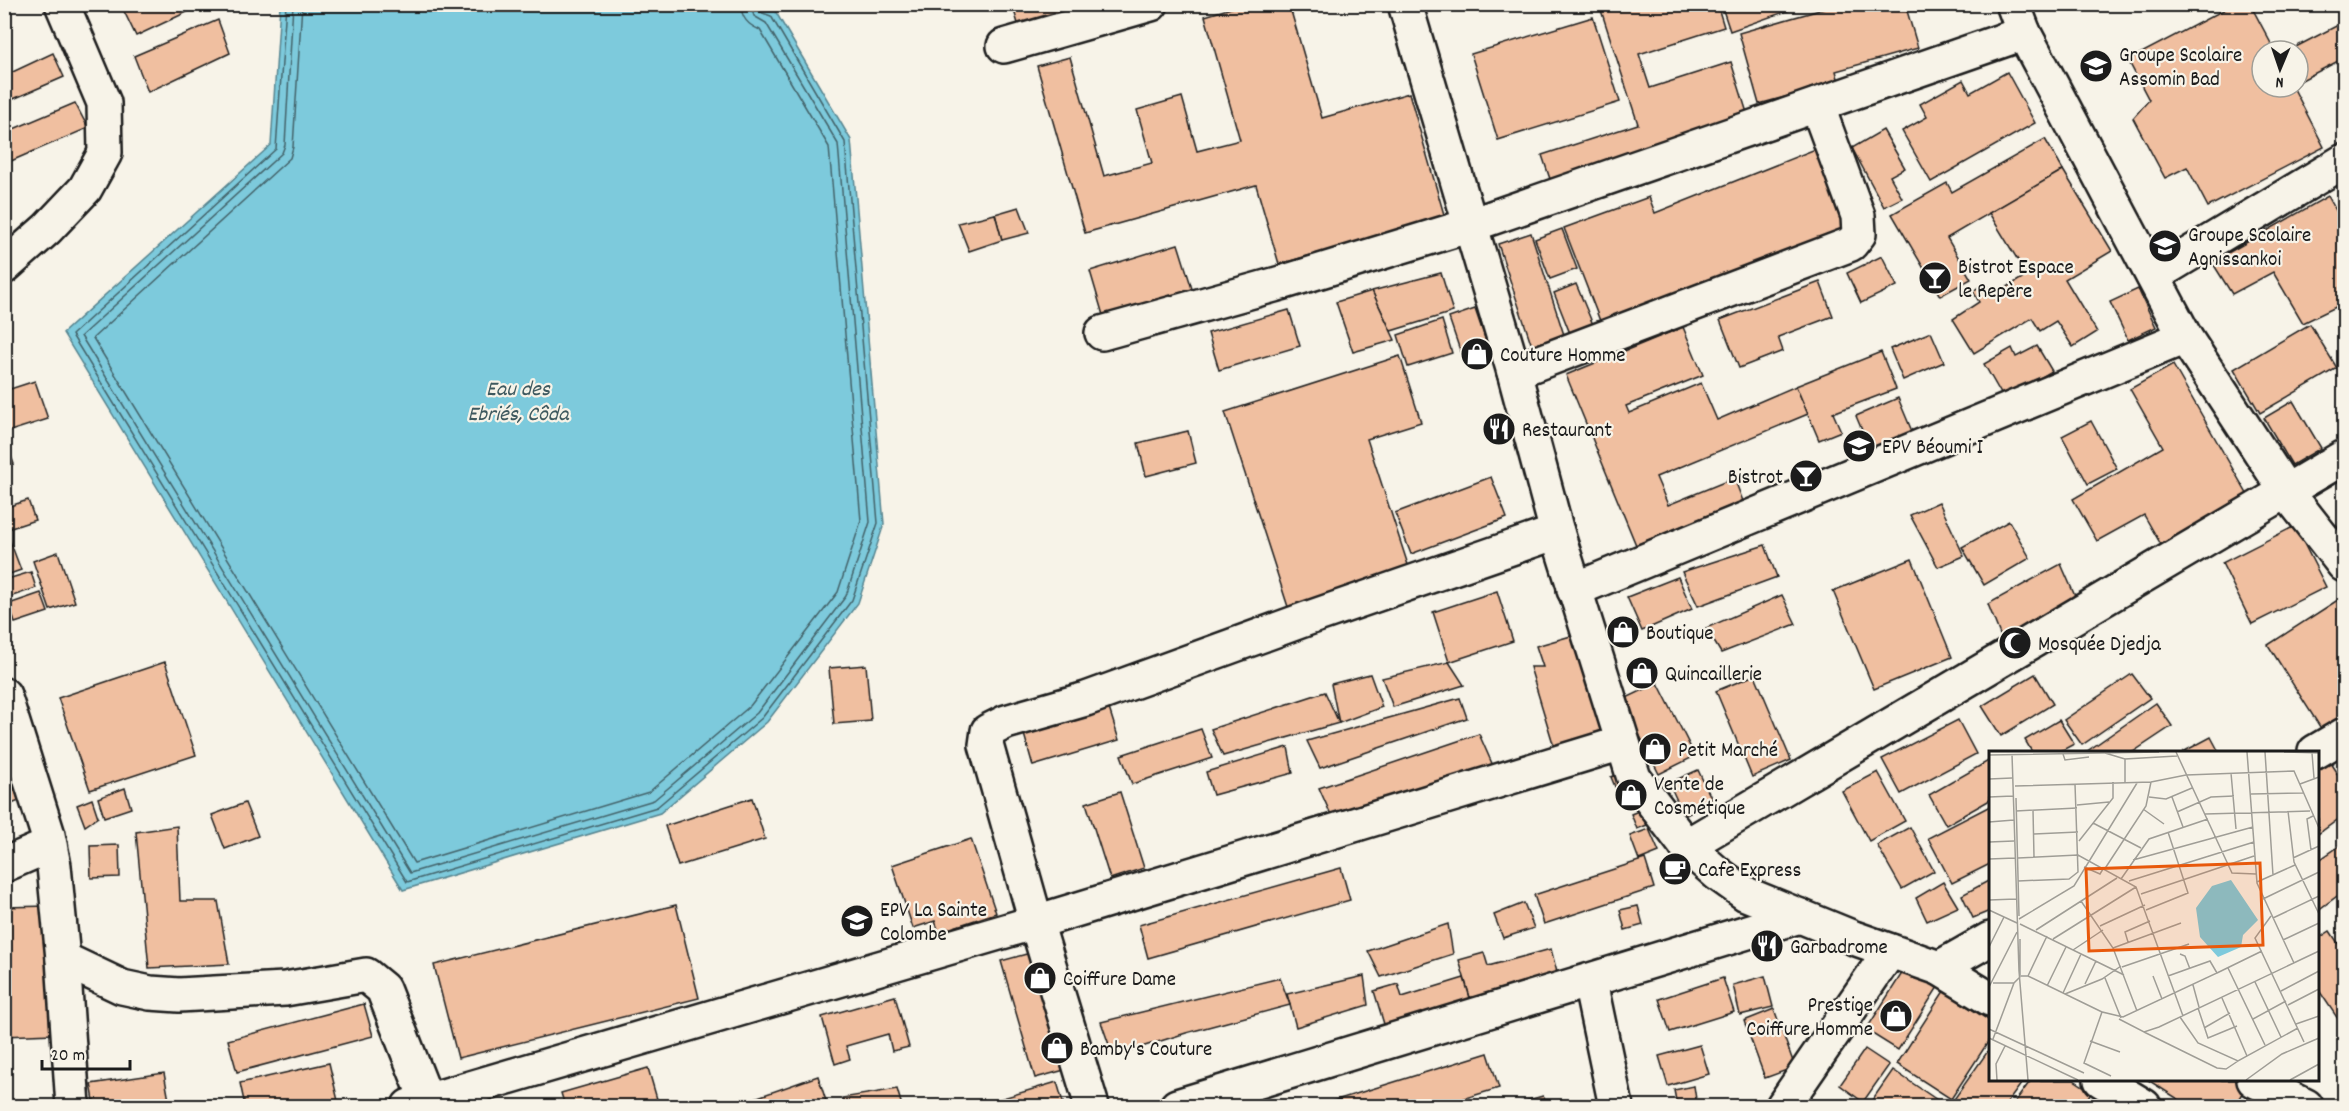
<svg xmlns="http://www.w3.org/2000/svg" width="2349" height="1111" font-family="Dekko,sans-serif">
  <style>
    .water { fill: #7dcadc; stroke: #56848f; stroke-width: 1.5 }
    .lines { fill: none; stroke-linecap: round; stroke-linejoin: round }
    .shore { stroke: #436269; stroke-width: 1.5 }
    .building { fill: #f0bfa0; stroke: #1c1c1c; stroke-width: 1.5 }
    .minor-casing { stroke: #1c1c1c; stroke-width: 38 }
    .minor { stroke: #f7f3e8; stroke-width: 33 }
    .labels { text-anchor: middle; stroke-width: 4.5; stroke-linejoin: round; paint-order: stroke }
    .poi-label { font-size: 21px; fill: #1c1c1c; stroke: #f7f3e8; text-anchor: start }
    .water-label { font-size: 22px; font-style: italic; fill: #3e595f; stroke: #f7f3e8 }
    .inset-road { fill: none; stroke: #9f9d96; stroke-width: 1.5 }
    .view { fill: #e8590c; fill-opacity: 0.15; stroke: #e8590c; stroke-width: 3 }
    .inset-edge { fill: none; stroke: #1c1c1c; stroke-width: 3 }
  </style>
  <rect width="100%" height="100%" fill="#f7f3e8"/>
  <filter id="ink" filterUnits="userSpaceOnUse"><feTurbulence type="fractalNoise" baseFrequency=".0167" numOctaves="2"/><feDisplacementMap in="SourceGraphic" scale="12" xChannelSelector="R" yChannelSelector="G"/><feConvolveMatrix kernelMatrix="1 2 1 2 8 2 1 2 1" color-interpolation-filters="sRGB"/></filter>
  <g filter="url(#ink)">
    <polygon class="water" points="280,5 756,5 774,9 851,140 884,524 858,603 767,722 660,813 403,890 63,333 271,145"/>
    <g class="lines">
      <g class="shore">
        <polyline points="286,4 276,149 72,335 407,882 657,807 762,718 852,600 878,523 845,142 771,16 760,12 757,4"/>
        <polyline points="293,4 285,145 282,153 81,336 410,873 654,800 757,713 846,596 870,522 838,144 766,23 754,16 750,4"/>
        <path d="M302,4L293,147L290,158L93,338L414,863L649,792L750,706L838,592L861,521L829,147L760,30C748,25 741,18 741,4"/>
      </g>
    </g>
    <g class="building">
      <polygon points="128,4 204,4 136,36 122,7"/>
      <polygon points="1012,4 1064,4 1068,15 1020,30"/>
      <polygon points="1244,4 1289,4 1322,118 1409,93 1445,218 1279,264 1256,185 1085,233 1037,66 1070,57 1104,176 1152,163 1137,110 1182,97 1197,151 1240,140 1205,16"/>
      <polygon points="1599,4 1717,4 1724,27 1639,54 1650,88 1731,62 1748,116 1550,179 1542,155 1638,124"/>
      <polygon points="1721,4 1807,4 1730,31"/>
      <polygon points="1841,4 1905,4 1918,48 1836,71 1839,82 1759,104 1739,33"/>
      <polygon points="2235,4 2250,4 2275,51 2262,51 2262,87 2293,87 2324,147 2208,207 2187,167 2165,178 2133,118 2149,100 2128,60"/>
      <polygon points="1593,17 1620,102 1498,140 1471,54"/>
      <polygon points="218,20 230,53 148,92 134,56"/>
      <polygon points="2344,22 2344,58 2298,82 2298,51 2288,51"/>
      <polygon points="53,53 64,77 4,103 4,76"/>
      <polygon points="2007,72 2035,123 1931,182 1902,131 1927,117 1920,104 1963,80 1970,93"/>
      <polygon points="75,103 88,128 4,164 4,133"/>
      <polygon points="1883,130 1905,168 1890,176 1902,198 1884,207 1852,148"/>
      <polygon points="2045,139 2063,170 1947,238 1971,279 1940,296 1892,214 1947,183 1952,192"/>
      <polygon points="1818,148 1846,236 1602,326 1564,228 1649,197 1655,213"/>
      <polygon points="2063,170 2112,251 2065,279 2097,332 2073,347 2056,321 2040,331 2032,318 1974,353 1953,319 1979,302 1973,291 1985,283 1993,296 2027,275 1989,213"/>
      <polygon points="2328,196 2344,225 2344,303 2303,323 2273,272 2232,294 2212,262"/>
      <polygon points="1019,207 1029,233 1002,240 995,214"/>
      <polygon points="995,214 1002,240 969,251 958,223"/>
      <polygon points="1562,229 1577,269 1550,279 1535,239"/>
      <polygon points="1531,233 1566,341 1534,352 1498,244"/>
      <polygon points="1178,244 1194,295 1105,322 1090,271"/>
      <polygon points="1882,256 1897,286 1861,303 1847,273"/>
      <polygon points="1441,273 1453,312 1391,331 1372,291"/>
      <polygon points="1820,282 1833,316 1778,337 1783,351 1739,368 1720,320"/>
      <polygon points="1576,284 1594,327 1571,336 1554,293"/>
      <polygon points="2138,289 2156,327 2128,340 2110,302"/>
      <polygon points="1372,291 1395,340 1353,352 1336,302"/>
      <polygon points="1475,309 1491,356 1465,365 1449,318"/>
      <polygon points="1289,310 1300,346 1219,370 1208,333"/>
      <polygon points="1442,320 1452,353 1408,367 1398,335"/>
      <polygon points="2310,324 2337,368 2260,413 2234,369"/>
      <polygon points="1683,327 1703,375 1626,406 1629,413 1701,383 1717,420 1796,386 1808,414 1656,477 1668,505 1734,478 1743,501 1636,545 1566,375"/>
      <polygon points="1931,332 1944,362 1903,380 1890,349"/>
      <polygon points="2037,346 2052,371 2004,399 1984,364 2012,348 2016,357"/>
      <polygon points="1881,352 1896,389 1833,413 1841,431 1819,440 1796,386"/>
      <polygon points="1400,356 1421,422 1367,439 1410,571 1289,610 1225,412"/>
      <polygon points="2173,365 2254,506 2167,555 2144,515 2097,541 2073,499 2163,447 2130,389"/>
      <polygon points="35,381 48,419 4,433 4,391"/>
      <polygon points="1898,398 1914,436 1872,454 1856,416"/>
      <polygon points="2293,401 2321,448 2292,465 2264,418"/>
      <polygon points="2091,421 2117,469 2088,484 2062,436"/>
      <polygon points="1188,431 1196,463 1146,476 1138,443"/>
      <polygon points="4,438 14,464 4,467"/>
      <polygon points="1491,477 1507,518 1411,554 1395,513"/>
      <polygon points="28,500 35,520 8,529 4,521 4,508"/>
      <polygon points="1939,502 1964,556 1938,567 1910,515"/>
      <polygon points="2009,521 2030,558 1984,585 1962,547"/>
      <polygon points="2295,526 2326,587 2252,624 2222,563"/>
      <polygon points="5,528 21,570 4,576 4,529"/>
      <polygon points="1765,545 1777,577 1698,606 1682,572"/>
      <polygon points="58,552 75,602 50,610 33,561"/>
      <polygon points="1912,559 1952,657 1874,689 1833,591"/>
      <polygon points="2061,564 2078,603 2004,645 1988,604"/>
      <polygon points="31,572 36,588 4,599 4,580"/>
      <polygon points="1678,577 1692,609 1642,631 1627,597"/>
      <polygon points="1497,591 1513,641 1449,662 1433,612"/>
      <polygon points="41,593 48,612 15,623 9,604"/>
      <polygon points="1782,595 1796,624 1721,653 1706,628"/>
      <polygon points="2344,596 2344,716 2322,730 2268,645"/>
      <polygon points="1578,634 1608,735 1555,750 1530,667 1543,667 1536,646"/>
      <polygon points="165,662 196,755 90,790 58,698"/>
      <polygon points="1449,662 1464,685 1393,707 1382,678"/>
      <polygon points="866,665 871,721 834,724 829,668"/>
      <polygon points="1370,674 1382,707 1339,723 1331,684"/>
      <polygon points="2035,674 2053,704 2001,736 1982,706"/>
      <polygon points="2132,674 2150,698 2082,745 2064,720"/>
      <polygon points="1755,675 1791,760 1752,777 1716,691"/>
      <polygon points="1658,683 1695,756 1659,774 1622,700"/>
      <polygon points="1325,692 1339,723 1223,756 1211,729"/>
      <polygon points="1460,698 1467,718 1320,768 1307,741"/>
      <polygon points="1107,702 1119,740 1033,766 1022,727"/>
      <polygon points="2156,703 2172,726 2133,752 2086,752"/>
      <polygon points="1958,720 1976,754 1901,794 1882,759"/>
      <polygon points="2059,720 2074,744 2059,752 2032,752 2025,740"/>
      <polygon points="1201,729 1212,758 1132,784 1121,755"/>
      <polygon points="1479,734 1494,768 1332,817 1319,788"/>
      <polygon points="2211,737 2219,752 2183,752"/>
      <polygon points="1288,747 1293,773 1213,795 1206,772"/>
      <polygon points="4,752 17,785 4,790"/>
      <polygon points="1990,760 1990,800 1946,825 1929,795"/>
      <polygon points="4,762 19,801 4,807"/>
      <polygon points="2330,763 2344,784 2344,815 2318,834 2318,772"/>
      <polygon points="1698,770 1713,802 1684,816 1669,783"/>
      <polygon points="1878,772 1905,821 1869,841 1842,791"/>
      <polygon points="1623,773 1627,785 1616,789 1611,777"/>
      <polygon points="125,788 131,808 104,817 98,798"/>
      <polygon points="1120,792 1144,868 1110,879 1086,803"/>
      <polygon points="752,798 765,839 678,866 665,826"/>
      <polygon points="92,799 98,817 85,826 77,805"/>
      <polygon points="245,803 258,836 225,849 212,815"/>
      <polygon points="1990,806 1990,864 1952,883 1928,838"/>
      <polygon points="1646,808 1652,823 1637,829 1631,814"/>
      <polygon points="177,826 180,901 218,901 229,964 149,968 136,832"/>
      <polygon points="1910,827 1934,871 1902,889 1877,845"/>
      <polygon points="1649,829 1659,852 1639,860 1630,836"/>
      <polygon points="971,839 996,913 939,932 935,921 913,928 892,865"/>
      <polygon points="2344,843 2344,891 2318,910 2318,861"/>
      <polygon points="119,845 120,877 91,878 90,846"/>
      <polygon points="1645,859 1654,888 1544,924 1534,895"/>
      <polygon points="1341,868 1350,900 1148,958 1139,925"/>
      <polygon points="1990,880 1990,911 1973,918 1962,895"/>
      <polygon points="1943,882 1958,907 1927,921 1916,898"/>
      <polygon points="1524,903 1534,928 1503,938 1494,915"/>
      <polygon points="676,905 699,998 458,1058 434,965"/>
      <polygon points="50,906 53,1034 4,1036 4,907"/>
      <polygon points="1638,906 1643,925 1625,930 1620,910"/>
      <polygon points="1448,924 1453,954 1381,977 1368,951"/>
      <polygon points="2330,931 2344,952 2344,1028 2318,989 2318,939"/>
      <polygon points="1551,949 1560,984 1473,1008 1459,960 1484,953 1488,966"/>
      <polygon points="1038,951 1072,1068 1035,1078 1001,961"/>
      <polygon points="1906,967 1938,987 1898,1050 1866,1030"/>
      <polygon points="1364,976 1368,1005 1296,1027 1287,994"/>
      <polygon points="1765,976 1773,1007 1740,1015 1733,985"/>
      <polygon points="1280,978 1290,1005 1186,1033 1113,1056 1101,1022"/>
      <polygon points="1464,978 1473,1008 1387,1034 1374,991 1398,984 1402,997"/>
      <polygon points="1723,978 1734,1012 1670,1032 1659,999"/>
      <polygon points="1944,991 1990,1021 1990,1039 1951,1099 1897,1064"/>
      <polygon points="895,996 909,1047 892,1051 888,1034 846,1046 850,1059 835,1064 822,1017"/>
      <polygon points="364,1004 373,1036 237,1072 228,1040"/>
      <polygon points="1774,1009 1795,1067 1765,1078 1744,1021"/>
      <polygon points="1700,1045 1709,1074 1668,1086 1659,1056"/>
      <polygon points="1990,1048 1990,1080 2024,1080 2005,1106 1953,1106 1950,1105"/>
      <polygon points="1865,1049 1889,1065 1863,1102 1840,1085"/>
      <polygon points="1488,1053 1499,1088 1439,1106 1317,1106"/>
      <polygon points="329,1063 339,1105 245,1106 240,1083"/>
      <polygon points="648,1068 657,1099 632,1106 565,1106 561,1093"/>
      <polygon points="1893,1070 1943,1104 1942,1106 1868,1106"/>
      <polygon points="164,1073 170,1106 95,1106 91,1084"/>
      <polygon points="818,1076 827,1104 820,1106 757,1106 755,1098"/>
      <polygon points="2031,1080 2074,1080 2092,1092 2081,1106 2012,1106"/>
      <polygon points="2148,1080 2242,1080 2249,1084 2235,1106 2189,1106"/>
      <polygon points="1057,1082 1064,1106 976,1106"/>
      <polygon points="2258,1083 2292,1106 2242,1106"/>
      <polygon points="1694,1086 1697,1106 1677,1106 1674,1090"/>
      <polygon points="897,1089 902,1106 845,1106 842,1098"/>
      <polygon points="1543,1096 1548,1106 1511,1105"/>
    </g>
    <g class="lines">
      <g class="minor-casing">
        <g id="minor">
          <polyline points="1405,4 1514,372 1557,532 1634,778 1686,846 1718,874 1746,894 1854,938 1939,968 1990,999"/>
          <polyline points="2013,4 2024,33 2185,337 2286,491 2344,565"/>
          <polyline points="1004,46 1151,4"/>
          <polyline points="4,267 47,229 85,189 105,153 104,103 62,4"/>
          <polyline points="2153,276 2344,161"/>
          <polyline points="1102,333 1281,283 1471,225 2024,33"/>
          <polyline points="1514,372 1851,244 1859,234 1858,216 1817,105"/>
          <polyline points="1574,590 2185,337"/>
          <polyline points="4,695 48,835 54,866 63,959 73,1106"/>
          <polyline points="2315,752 2344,735"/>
          <polyline points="1686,846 2344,457"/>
          <polyline points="4,865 50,845"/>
          <polyline points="63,959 122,987 150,993 179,995 285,989 366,975 383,989 429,1106"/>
          <polyline points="1939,968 1990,939"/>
          <polyline points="1590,982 1616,1106"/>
          <polyline points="2101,1080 2144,1106"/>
          <polyline points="2254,1080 2306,1106"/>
          <polyline points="409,1106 1036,922 1622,743"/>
          <polyline points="1092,1106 1036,922 986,745 988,731 1006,722 1086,699 1306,619 1557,532"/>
          <polyline points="1177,1106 1800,916"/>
          <polyline points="1783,1106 1890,951"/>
        </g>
      </g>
      <use href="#minor" class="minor"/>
    </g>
  </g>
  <defs>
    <g id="school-disc" transform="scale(1.725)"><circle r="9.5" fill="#1c1c1c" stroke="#f7f3e8"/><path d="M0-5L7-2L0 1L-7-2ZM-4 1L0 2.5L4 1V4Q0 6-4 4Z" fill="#fff"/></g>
    <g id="bar-disc" transform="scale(1.725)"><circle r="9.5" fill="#1c1c1c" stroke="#f7f3e8"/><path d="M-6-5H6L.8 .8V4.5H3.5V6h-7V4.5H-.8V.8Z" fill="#fff"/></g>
    <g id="shop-disc" transform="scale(1.725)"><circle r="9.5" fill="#1c1c1c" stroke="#f7f3e8"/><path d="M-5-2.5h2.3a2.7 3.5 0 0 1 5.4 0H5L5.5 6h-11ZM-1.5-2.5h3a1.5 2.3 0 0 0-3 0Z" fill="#fff"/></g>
    <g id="restaurant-disc" transform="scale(1.725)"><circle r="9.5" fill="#1c1c1c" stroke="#f7f3e8"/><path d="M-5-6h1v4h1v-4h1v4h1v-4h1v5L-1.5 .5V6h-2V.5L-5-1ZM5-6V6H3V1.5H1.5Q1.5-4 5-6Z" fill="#fff"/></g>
    <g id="mosque-disc" transform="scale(1.725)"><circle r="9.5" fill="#1c1c1c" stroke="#f7f3e8"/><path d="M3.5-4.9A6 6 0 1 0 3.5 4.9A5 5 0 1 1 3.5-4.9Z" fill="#fff"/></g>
    <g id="cafe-disc" transform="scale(1.725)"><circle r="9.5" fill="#1c1c1c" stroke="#f7f3e8"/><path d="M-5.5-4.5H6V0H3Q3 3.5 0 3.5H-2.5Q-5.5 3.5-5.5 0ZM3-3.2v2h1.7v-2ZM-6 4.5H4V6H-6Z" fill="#fff"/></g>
  </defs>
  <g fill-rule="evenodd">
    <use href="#school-disc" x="2096" y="66"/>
    <use href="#school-disc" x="2165" y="246"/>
    <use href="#bar-disc" x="1935" y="278"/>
    <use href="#shop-disc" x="1477" y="354"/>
    <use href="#restaurant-disc" x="1499" y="429"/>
    <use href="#school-disc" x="1859" y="446"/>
    <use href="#bar-disc" x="1806" y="476"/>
    <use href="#shop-disc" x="1623" y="632"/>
    <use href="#mosque-disc" x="2015" y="643"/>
    <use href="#shop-disc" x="1642" y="673"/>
    <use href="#shop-disc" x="1655" y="749"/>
    <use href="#shop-disc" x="1631" y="795"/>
    <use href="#cafe-disc" x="1675" y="869"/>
    <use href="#school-disc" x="857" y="921"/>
    <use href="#restaurant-disc" x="1767" y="946"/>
    <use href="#shop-disc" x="1040" y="978"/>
    <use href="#shop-disc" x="1896" y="1016"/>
    <use href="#shop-disc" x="1057" y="1048"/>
  </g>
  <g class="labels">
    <g class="poi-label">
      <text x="2119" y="61">Groupe Scolaire<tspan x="2119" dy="24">Assomin Bad</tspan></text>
      <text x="2188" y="241">Groupe Scolaire<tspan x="2188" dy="24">Agnissankoi</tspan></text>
      <text x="1958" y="273">Bistrot Espace<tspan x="1958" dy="24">le Repère</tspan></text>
      <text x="1500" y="361">Couture Homme</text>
      <text x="1522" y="436">Restaurant</text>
      <text x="1882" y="453">EPV Béoumi I</text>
      <text x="1783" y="483" text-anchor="end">Bistrot</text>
      <text x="1646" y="639">Boutique</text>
      <text x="2038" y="650">Mosquée Djedja</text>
      <text x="1665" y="680">Quincaillerie</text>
      <text x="1678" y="756">Petit Marché</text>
      <text x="1654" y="790">Vente de<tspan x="1654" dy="24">Cosmétique</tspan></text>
      <text x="1698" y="876">Cafe Express</text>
      <text x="880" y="916">EPV La Sainte<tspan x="880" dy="24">Colombe</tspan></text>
      <text x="1790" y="953">Garbadrome</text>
      <text x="1063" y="985">Coiffure Dame</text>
      <text x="1873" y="1011" text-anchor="end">Prestige<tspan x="1873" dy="24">Coiffure Homme</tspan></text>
      <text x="1080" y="1055">Bamby's Couture</text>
    </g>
    <g class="water-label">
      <text x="518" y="395">Eau des<tspan x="518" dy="25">Ebriés, Côda</tspan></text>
    </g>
  </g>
  <g transform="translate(1989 751)">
    <rect width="330" height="330" fill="#f7f3e8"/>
    <path d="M242,129L269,169L254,184L252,196L229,206L211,186L207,157L223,135Z" fill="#7dcadc"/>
    <path class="inset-road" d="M187,1L243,122L267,123M258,1L268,132L305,212M276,1L284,124M295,1L330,2M116,2L136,8M323,2L325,27M23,3L30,220L39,329M74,3L76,9L100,6M0,4L170,1M242,22L247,78M0,28L23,27M136,31V8L188,5M311,33L330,26M26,35L162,31L197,24L305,20L330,77M262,43L314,42M0,46L24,45M160,46L177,48L203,37M183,46L194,76M27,47L30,165M88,54L120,51M154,58L175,73M44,59L45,106M27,60L88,57M299,60L305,111L330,163M188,61L222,46L245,45M216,63L321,60M0,71L25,69M104,72L152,97M45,83L89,81M90,90L124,47V31M0,91L25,90M322,99L318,68L324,65M29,107L89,104L147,136L194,265M304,107L330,95M0,108L26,107M144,109L264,76M95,116L111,123L114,118M115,119L157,55L162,31M132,128L160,88L219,68M29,130L80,128L89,121L86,33M140,130L265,91M268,131L306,114M152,143L265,105M274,148L330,121M0,149L27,148M92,150L124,197L148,260M0,159L28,172M157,159L199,142L179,81M282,165L266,187L315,291M284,167L330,145M30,168L85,135L148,32M31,173L135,224M111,175L156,154M47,179L128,127M64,188L147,136M294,189L330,172M139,191L136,181L161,170M0,196L15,166M124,197L192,172M84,199L114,179M191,203L196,205L201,218M133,216L200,193M239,217L276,294M228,222L273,200M32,225H39L113,261M39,225L58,185M164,225L173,248M116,227L132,267M266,231L292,286M4,232H25M96,233L107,210M204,234L210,256M58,235L77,196M0,236L28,181M292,240L330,220M74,242L92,203M76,243L113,228L132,215M233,247L258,305M299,254L330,238M209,257L219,287L248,275M191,266L209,292L249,310L309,277M130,268L155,281L170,276L330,200M264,268L297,250M307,273L330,265M215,277L241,262M0,278L95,322M155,281L228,317L237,318L249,310M0,287L89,329M4,288L25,232L31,226V188M101,290L131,301M122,325L95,312L113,261L134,266L228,222L221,210L179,225M8,329L7,313L16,295M257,329L293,303L330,287M301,329L330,313"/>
    <path class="view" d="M271,112L274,194L100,200L97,118Z"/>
    <rect width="330" height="330" class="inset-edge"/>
  </g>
  <rect width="2349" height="1111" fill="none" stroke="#f7f3e8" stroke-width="24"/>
  <rect x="12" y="12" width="2325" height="1087" fill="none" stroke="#1c1c1c" stroke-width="2" filter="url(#ink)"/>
  <g transform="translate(2280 69) rotate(182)"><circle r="28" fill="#f7f3e8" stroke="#9f9d96" stroke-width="1.5"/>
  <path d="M0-4.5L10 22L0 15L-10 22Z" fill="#1c1c1c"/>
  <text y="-9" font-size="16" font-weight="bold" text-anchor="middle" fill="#1c1c1c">N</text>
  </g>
  <path d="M42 1060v9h88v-9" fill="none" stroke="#1c1c1c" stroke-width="3"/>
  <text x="51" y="1060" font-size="18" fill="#1c1c1c" stroke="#f7f3e8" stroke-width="4.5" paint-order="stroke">20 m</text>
</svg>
